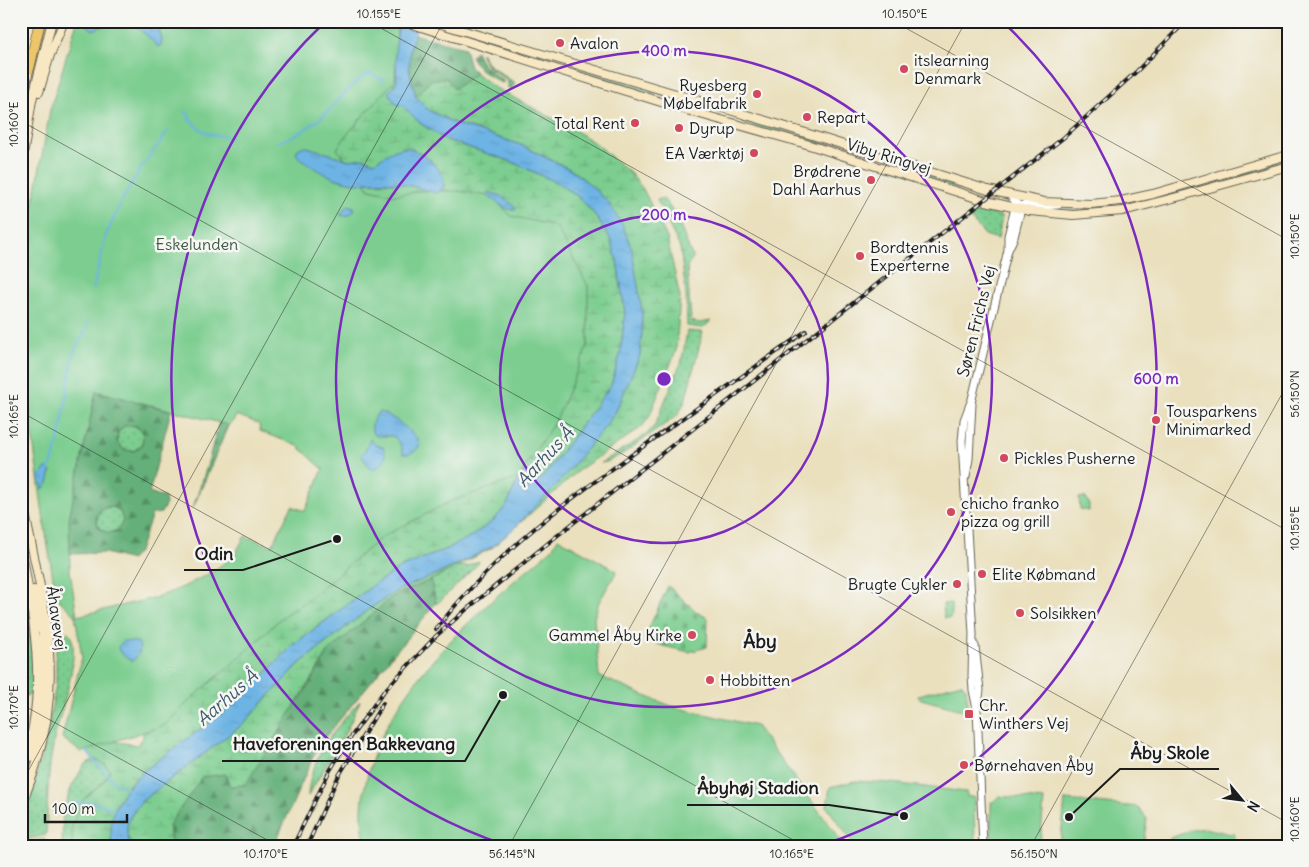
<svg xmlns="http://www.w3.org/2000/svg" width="1309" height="867" font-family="Delius,sans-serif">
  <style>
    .grass { fill: url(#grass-dots); stroke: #4c7456 }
    .forest { fill: url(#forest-firs); stroke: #40664b; fill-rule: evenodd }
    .wetland { fill: url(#wetland-marsh); stroke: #4c7456; fill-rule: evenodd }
    .cemetery { fill: url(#cemetery-stones); stroke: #4c7456 }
    .green { fill: #7ccd8f; stroke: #4c7456; fill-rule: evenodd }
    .water { fill: url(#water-ripples); stroke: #446880 }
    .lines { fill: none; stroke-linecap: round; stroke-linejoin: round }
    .stream { stroke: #6db3e4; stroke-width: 2 }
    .tertiary-casing { stroke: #646154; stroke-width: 9 }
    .secondary-casing { stroke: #646154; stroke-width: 10 }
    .motorway-casing { stroke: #646154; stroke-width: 12 }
    .tertiary { stroke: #fff; stroke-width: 7 }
    .secondary { stroke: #f7e8c3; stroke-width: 8 }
    .motorway { stroke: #ecc669; stroke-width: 10 }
    .rail-casing { stroke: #1c1c1c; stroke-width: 4 }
    .rail { stroke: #f6f6f2; stroke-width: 2; stroke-dasharray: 5.5; stroke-linecap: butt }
    .ticks { fill: none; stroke: #1c1c1c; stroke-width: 1; stroke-opacity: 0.45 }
    .ring { fill: none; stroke: #7b2cbf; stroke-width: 2.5 }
    .poi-dot { fill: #d1495b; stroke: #f6f6f2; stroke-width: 2 }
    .labels { text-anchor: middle; stroke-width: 5; stroke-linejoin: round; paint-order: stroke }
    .poi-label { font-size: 16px; fill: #1c1c1c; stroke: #f6f6f2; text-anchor: start }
    .street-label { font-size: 16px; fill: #1c1c1c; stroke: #f6f6f2 }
    .park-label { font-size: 16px; fill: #3e5a44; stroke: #f6f6f2 }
    .water-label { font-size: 18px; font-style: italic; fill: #3c586c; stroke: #f6f6f2 }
    .quarter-label { font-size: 19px; font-weight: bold; fill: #1c1c1c; stroke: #f6f6f2 }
    .centre { fill: #7b2cbf; stroke: #f6f6f2; stroke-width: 2.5 }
    .ring-label { font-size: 15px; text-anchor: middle; font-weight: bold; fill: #7b2cbf; stroke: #f6f6f2; stroke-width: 5; stroke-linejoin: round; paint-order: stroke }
    .leader { fill: none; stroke: #1c1c1c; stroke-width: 2 }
    .callout-dot { fill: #1c1c1c; stroke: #f6f6f2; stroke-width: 2 }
    .callout-label { font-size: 18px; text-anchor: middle; font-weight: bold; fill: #1c1c1c; stroke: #f6f6f2; stroke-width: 5; stroke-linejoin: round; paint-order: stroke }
    .neatline { fill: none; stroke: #1c1c1c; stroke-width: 2 }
    .ticks-label { font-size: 12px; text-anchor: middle; fill: #1c1c1c }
  </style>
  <defs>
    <pattern id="grass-dots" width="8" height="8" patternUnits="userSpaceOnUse" patternTransform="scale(1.25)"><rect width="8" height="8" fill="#7ccd8f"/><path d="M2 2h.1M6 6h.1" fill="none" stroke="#6baf7b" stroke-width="1.8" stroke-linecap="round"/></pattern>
    <pattern id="forest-firs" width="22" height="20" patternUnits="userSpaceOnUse" patternTransform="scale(1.25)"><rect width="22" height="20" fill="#65b07a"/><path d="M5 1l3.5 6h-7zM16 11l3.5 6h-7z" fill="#528e63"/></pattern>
    <pattern id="wetland-marsh" width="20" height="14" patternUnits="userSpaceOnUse" patternTransform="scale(1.25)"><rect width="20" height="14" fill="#7ccd8f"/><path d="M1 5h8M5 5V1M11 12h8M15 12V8" fill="none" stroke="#6baf7b"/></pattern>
    <pattern id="cemetery-stones" width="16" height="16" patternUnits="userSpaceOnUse" patternTransform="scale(1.25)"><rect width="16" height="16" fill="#7ccd8f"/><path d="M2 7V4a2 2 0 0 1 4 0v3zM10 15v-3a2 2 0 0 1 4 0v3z" fill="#6baf7b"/></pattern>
    <pattern id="water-ripples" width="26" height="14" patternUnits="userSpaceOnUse" patternTransform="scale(1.25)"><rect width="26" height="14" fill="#6db3e4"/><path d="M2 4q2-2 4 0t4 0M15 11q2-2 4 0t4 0" fill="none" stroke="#5e99c3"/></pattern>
  </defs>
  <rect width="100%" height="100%" fill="#f6f6f2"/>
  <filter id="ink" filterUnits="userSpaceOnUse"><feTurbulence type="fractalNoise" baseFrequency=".02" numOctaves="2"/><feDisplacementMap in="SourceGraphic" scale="10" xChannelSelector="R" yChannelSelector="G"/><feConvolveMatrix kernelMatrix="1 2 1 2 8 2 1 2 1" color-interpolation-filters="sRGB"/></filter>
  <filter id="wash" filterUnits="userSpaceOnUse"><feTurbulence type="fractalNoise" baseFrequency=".0096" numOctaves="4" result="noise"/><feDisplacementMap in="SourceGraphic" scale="20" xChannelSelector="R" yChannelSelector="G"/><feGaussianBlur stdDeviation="1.12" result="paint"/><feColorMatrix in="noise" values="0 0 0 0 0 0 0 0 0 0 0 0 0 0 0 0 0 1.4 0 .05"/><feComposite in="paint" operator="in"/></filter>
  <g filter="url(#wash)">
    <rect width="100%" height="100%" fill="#eae0bd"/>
    <g class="grass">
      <polygon points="414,21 419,21 720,111 720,113 625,86"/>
      <polygon points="743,121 805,137 1006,199 1008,202 979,195 743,123"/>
      <path d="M1288,159V162C1257,171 1226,180 1195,189C1145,203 1093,219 1041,208L1089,210L1138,204Z"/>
      <polygon points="663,198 676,216 693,258 687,267 691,321 699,323 711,321 703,328 687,326 686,294 680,248 657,200"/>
      <polygon points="978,209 1002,217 1000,228 999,228 998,232 999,233 998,239 985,235 969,217"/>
      <polygon points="687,331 703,332 685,401 678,415 624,453 607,462 601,463 646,435 655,425 682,360"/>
      <circle cx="130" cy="438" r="13"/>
      <circle cx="110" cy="520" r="13"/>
      <polygon points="479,561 478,564 438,603 436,603 431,580 457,566 468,566"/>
      <polygon points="21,570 33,652 34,693 26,696 24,691 21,691"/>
      <path d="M68,632L72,637C78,672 59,711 53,746C47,775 48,805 46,835L32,838L21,842V813L34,783L45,745L56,684V644L62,636Z"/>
      <path d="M360,701L347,730L308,796C310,758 335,728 360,701Z"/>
      <polygon points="94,759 105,764 110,771 103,782 83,800 125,790 121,796 111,842 113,846 72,840 72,846 62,846 63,813 71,788 84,765"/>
      <polygon points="45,839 49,846 22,846 31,841"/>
    </g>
    <g class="forest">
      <path d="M414,34L465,48L470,67L476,73L454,89L431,80L416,97C409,71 406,60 414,34Z"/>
      <polygon points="476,51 482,64 504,82 501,83 483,72 475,63 471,56 473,55"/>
      <polygon points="481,53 489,65 515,83 511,90 508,88 508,82 487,66 481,55"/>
      <path d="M96,391L171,411L149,493L165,498L166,504L161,513L152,514L139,551L131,560L105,553L70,554L69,518ZM126,425L137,426L143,434L142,445L134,451L124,450L117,442L118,432ZM111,506L120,511L123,521L118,530L108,533L99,528L96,518L101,509Z"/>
      <polygon points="238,414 229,424 193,508 207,466 219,422"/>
      <polygon points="431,580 436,603 318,746 274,846 174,846 171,842 169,825 202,776 225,774 301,698 329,651 393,596"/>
    </g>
    <g class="wetland">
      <path d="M397,32L395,52L397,80L395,86L396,104L403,106L420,123L446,140L510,161L558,183L579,197L594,214L610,238L617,260L625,313L620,355L611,385L544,476L526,490L527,476L516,484L507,505L493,521L475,534L447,549L400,568L375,584L293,645L237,702L145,770L131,782L121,796L111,842L113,846H72V824L83,800L103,782L110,771L105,764L94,759L78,745L111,741L137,745C147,737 143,721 142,709L269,616L427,227L304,169L363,38ZM338,157L349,160L367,159L374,162L399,184L386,182L354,183Z"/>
      <path d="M476,73L492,86L578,132L599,146L631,174L643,189L667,238L680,297L676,351L649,417L642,427L579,470L492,548L431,580L393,596L329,651L245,785L230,786L225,774L202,777L169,825L171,842L174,846H131C122,826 129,816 143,800L242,725L299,664L365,612L396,591L444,571L605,427L616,411L640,355L608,203L587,182L571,170L521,145L454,123L430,111L416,97L431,80L446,78L454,89Z"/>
    </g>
    <polygon class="cemetery" points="668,586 698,613 708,618 707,647 689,652 663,646 644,639"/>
    <g class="green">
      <path d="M77,21H366L397,29L395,80L349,132L337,149L370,189L395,195L421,191H459L493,197L511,216L556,226L588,286V345L557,418L518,478L449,502L382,537L307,600L283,616L247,651L190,700L165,725L81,752L62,738L82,657L75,615L56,597L43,515L30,418L24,338L25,251L50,110ZM96,391L228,425H230L237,415L259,424L260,431L298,446L323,469L305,511L292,506L272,546L245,536L234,556L210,573L183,587L158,597L77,616L70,571L69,518Z"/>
      <polygon points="1085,497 1089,503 1089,511 1080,509 1079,498"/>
      <path d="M558,538L617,571L599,602L594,618L599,676L645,696L674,707L756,726L845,846H367C360,826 361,806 365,786C384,690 480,609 552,549Z"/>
      <polygon points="951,603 952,614 950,618 944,618 943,604"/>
      <polygon points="961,683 966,688 969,712 921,699 918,697 919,695"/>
      <polygon points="855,781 892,783 966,792 968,797 974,797 975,846 855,846 827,807 830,787"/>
      <polygon points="999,796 1044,800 1040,846 991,845 991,802 993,802"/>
      <polygon points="1065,800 1138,807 1147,819 1143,846 1060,846"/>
      <polygon points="1205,828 1231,834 1234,833 1235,837 1229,846 1175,846 1170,843 1170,838 1193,830"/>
    </g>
    <g class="water">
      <path d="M85,21H157L162,40L161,45L158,47C135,22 126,16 93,30L85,24Z"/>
      <path d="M399,21H418L410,49L409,69L416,97L430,111L454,123L521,145L571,170L587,182L608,202L623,226L632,250L642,311V332L640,355L616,411L605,427L556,486L510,532L492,547L444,571L396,591L365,612L299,664L242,725L143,800C129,816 122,826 131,846H113C111,841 111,836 111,830C111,805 127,786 145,770L237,702L293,645L375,584L400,568L447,549L475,534L493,521L507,505L516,484L525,470L527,476V490L544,476L611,385L620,355L625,313L617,260L610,238L594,214L579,197L558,183L510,161L446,140L420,123L403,106L396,104L388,92L395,86L397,80L395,52Z"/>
      <path d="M304,146L349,160L364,158L374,162C383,157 396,147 407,148C419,148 451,174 443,188C441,190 439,192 437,193C421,189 404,183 387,182C376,181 366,183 355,183C337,182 309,167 296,154L298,149Z"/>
      <path d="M488,192L501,196L516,207L514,210C504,210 496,201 488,195Z"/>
      <polygon points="348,205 354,207 354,211 349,215 342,216 341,214"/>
      <path d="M379,412C387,412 417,434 419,442C420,443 419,444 419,446C416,452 410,455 403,454L401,446L394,436H378L373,434C370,426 373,418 379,412Z"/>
      <path d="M370,439L376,445L383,447C388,458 384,464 373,469L370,468L361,455L365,451Z"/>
      <polygon points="46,468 51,472 48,483 43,489 39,477"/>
      <path d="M123,641L138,642C142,651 139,654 133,661L128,659L119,651L118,647Z"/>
    </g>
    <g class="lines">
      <g class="stream">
        <polyline points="185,111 189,115 190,119"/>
        <path d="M188,120L190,119C204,135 210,135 230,137"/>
        <path d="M279,142C299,135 321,120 335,104C347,92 354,80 370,73L383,80"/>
        <polyline points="93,290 106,235 121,202 139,171 168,131"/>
        <path d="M49,470C65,432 65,392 74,353C77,342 87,334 88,322"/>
        <polyline points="86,751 112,780 128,790"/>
        <polyline points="68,804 92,802 117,810"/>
      </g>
    </g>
  </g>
  <g filter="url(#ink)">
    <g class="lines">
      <g class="tertiary-casing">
        <g id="tertiary">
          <polyline points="1008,248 1008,236 1015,208 1023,205 1040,206 1058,205"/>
          <polyline points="966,476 969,459 972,404"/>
          <polyline points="975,646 980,690 978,705"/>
          <polyline points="983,846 977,709 973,690 972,676 973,634 962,441 964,420 972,399 1008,250 1014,237 1021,209 1011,196"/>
        </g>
      </g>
      <g class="secondary-casing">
        <g id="secondary">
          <polyline points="402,21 693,112 803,143 986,201 1030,211 1073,215 1123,211 1185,195 1288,166"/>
          <polyline points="431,21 780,125 988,190 1044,202 1091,204 1121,201 1153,194 1288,155"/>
          <polyline points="21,61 30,21"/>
          <polyline points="39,92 50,55 64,21"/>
          <polyline points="21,113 29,69"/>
          <polyline points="21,168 32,100 52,21"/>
          <path d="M21,492C30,545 46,599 49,653C53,706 42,757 21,805"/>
          <path d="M21,547C35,626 49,694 21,773"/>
          <polyline points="34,590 42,631 47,635"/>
          <path d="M31,757C44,719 46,680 42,640L43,634L47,630"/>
        </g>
      </g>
      <g class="motorway-casing">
        <polyline id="motorway" points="29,69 40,21"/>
      </g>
      <use href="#tertiary" class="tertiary"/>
      <use href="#secondary" class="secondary"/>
      <use href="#motorway" class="motorway"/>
      <g class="rail-casing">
        <g id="rail">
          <path d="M436,629C500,547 574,496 658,436C707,401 757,366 806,331"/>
          <polyline points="293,846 329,772 346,744 384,691 436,636 467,609 558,535 1063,138 1137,71 1186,21"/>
          <polyline points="307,846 338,777 383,703"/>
        </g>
      </g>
      <use href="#rail" class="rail"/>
    </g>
  </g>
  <path class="ticks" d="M368,21L1288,531M893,21L1288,240M21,121L1288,823M21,412L804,846M21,704L278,846M21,784L444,21M509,846L966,21M1031,846L1288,383"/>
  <g class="ring">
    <circle cx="664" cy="379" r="164"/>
    <circle cx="664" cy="379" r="328"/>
    <path d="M508 846A492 492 0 0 1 325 22M1003 22A492 492 0 0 1 820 846"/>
  </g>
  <g class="poi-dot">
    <circle cx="560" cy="43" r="5"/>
    <circle cx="904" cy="69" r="5"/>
    <circle cx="757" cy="94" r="5"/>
    <circle cx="807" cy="117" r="5"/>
    <circle cx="635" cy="123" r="5"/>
    <circle cx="679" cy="128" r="5"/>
    <circle cx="754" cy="153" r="5"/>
    <circle cx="871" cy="180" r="5"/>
    <circle cx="860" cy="256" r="5"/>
    <circle cx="1156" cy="420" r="5"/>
    <circle cx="1004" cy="458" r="5"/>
    <circle cx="951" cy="512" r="5"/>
    <circle cx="982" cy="574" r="5"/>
    <circle cx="957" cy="584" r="5"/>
    <circle cx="1020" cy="613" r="5"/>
    <circle cx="692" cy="635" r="5"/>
    <circle cx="710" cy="680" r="5"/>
    <rect x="964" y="709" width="10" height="10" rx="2.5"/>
    <circle cx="964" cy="765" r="5"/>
  </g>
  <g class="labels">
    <g class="poi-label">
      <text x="570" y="49">Avalon</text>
      <text x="914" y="66">itslearning<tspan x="914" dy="18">Denmark</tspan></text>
      <text x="747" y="91" text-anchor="end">Ryesberg<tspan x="747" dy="18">Møbelfabrik</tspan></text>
      <text x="817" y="123">Repart</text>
      <text x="625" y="129" text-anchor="end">Total Rent</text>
      <text x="689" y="134">Dyrup</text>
      <text x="744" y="159" text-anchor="end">EA Værktøj</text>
      <text x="861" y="177" text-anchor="end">Brødrene<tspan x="861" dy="18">Dahl Aarhus</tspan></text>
      <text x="870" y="253">Bordtennis<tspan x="870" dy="18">Experterne</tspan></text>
      <text x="1166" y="417">Tousparkens<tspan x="1166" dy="18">Minimarked</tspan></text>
      <text x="1014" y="464">Pickles Pusherne</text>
      <text x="961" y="509">chicho franko<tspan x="961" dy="18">pizza og grill</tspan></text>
      <text x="992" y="580">Elite Købmand</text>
      <text x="947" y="590" text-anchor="end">Brugte Cykler</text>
      <text x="1030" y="619">Solsikken</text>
      <text x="682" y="641" text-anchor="end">Gammel Åby Kirke</text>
      <text x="720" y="686">Hobbitten</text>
      <text x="979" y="711">Chr.<tspan x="979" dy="18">Winthers Vej</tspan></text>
      <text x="974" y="771">Børnehaven Åby</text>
    </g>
    <g class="street-label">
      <text transform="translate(889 156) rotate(17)" y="6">Viby Ringvej</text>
      <text transform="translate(976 321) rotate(-76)" y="6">Søren Frichs Vej</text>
      <text transform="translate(57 618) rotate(82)" y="6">Åhavevej</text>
    </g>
    <g class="park-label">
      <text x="197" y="250">Eskelunden</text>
    </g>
    <g class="water-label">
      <text transform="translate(545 457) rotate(-47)" y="6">Aarhus Å</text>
      <text transform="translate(227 698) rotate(-41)" y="6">Aarhus Å</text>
    </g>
    <g class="quarter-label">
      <text x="760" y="648">Åby</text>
    </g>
  </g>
  <circle cx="664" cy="379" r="8" class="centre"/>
  <g class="ring-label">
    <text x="664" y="56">400 m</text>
    <text x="664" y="220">200 m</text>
    <text x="1156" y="384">600 m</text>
  </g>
  <path class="leader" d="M337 539L243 570H184M503 695L465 761H222M1069 817L1120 769H1219M904 816L829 805H687"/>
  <g class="callout-dot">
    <circle cx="337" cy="539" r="5"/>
    <circle cx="503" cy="695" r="5"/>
    <circle cx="1069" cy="817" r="5"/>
    <circle cx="904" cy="816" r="5"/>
  </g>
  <g class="callout-label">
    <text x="214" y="560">Odin</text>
    <text x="344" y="750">Haveforeningen Bakkevang</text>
    <text x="1170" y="759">Åby Skole</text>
    <text x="758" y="794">Åbyhøj Stadion</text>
  </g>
  <rect width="1309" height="867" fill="none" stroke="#f6f6f2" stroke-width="55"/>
  <g transform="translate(1242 800) rotate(119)" stroke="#f6f6f2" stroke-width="4" paint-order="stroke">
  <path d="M0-4L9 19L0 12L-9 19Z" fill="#1c1c1c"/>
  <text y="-8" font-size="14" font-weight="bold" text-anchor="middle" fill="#1c1c1c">N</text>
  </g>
  <path d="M45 814v8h82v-8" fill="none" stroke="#1c1c1c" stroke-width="2.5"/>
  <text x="52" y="814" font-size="15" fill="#1c1c1c" stroke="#f6f6f2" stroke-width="4" paint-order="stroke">100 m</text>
  <rect x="28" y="28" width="1254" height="812" class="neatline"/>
  <g class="ticks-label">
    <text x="379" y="18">10.155°E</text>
    <text x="905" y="18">10.150°E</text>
    <text transform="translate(14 124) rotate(-90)" y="4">10.160°E</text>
    <text transform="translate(1295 236) rotate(-90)" y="4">10.150°E</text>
    <text transform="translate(1295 394) rotate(-90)" y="4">56.150°N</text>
    <text transform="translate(14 416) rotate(-90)" y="4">10.165°E</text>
    <text transform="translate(1295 528) rotate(-90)" y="4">10.155°E</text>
    <text transform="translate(14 707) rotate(-90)" y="4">10.170°E</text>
    <text transform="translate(1295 819) rotate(-90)" y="4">10.160°E</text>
    <text x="266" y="858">10.170°E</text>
    <text x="512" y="858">56.145°N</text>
    <text x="792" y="858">10.165°E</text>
    <text x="1034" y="858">56.150°N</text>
  </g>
</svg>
